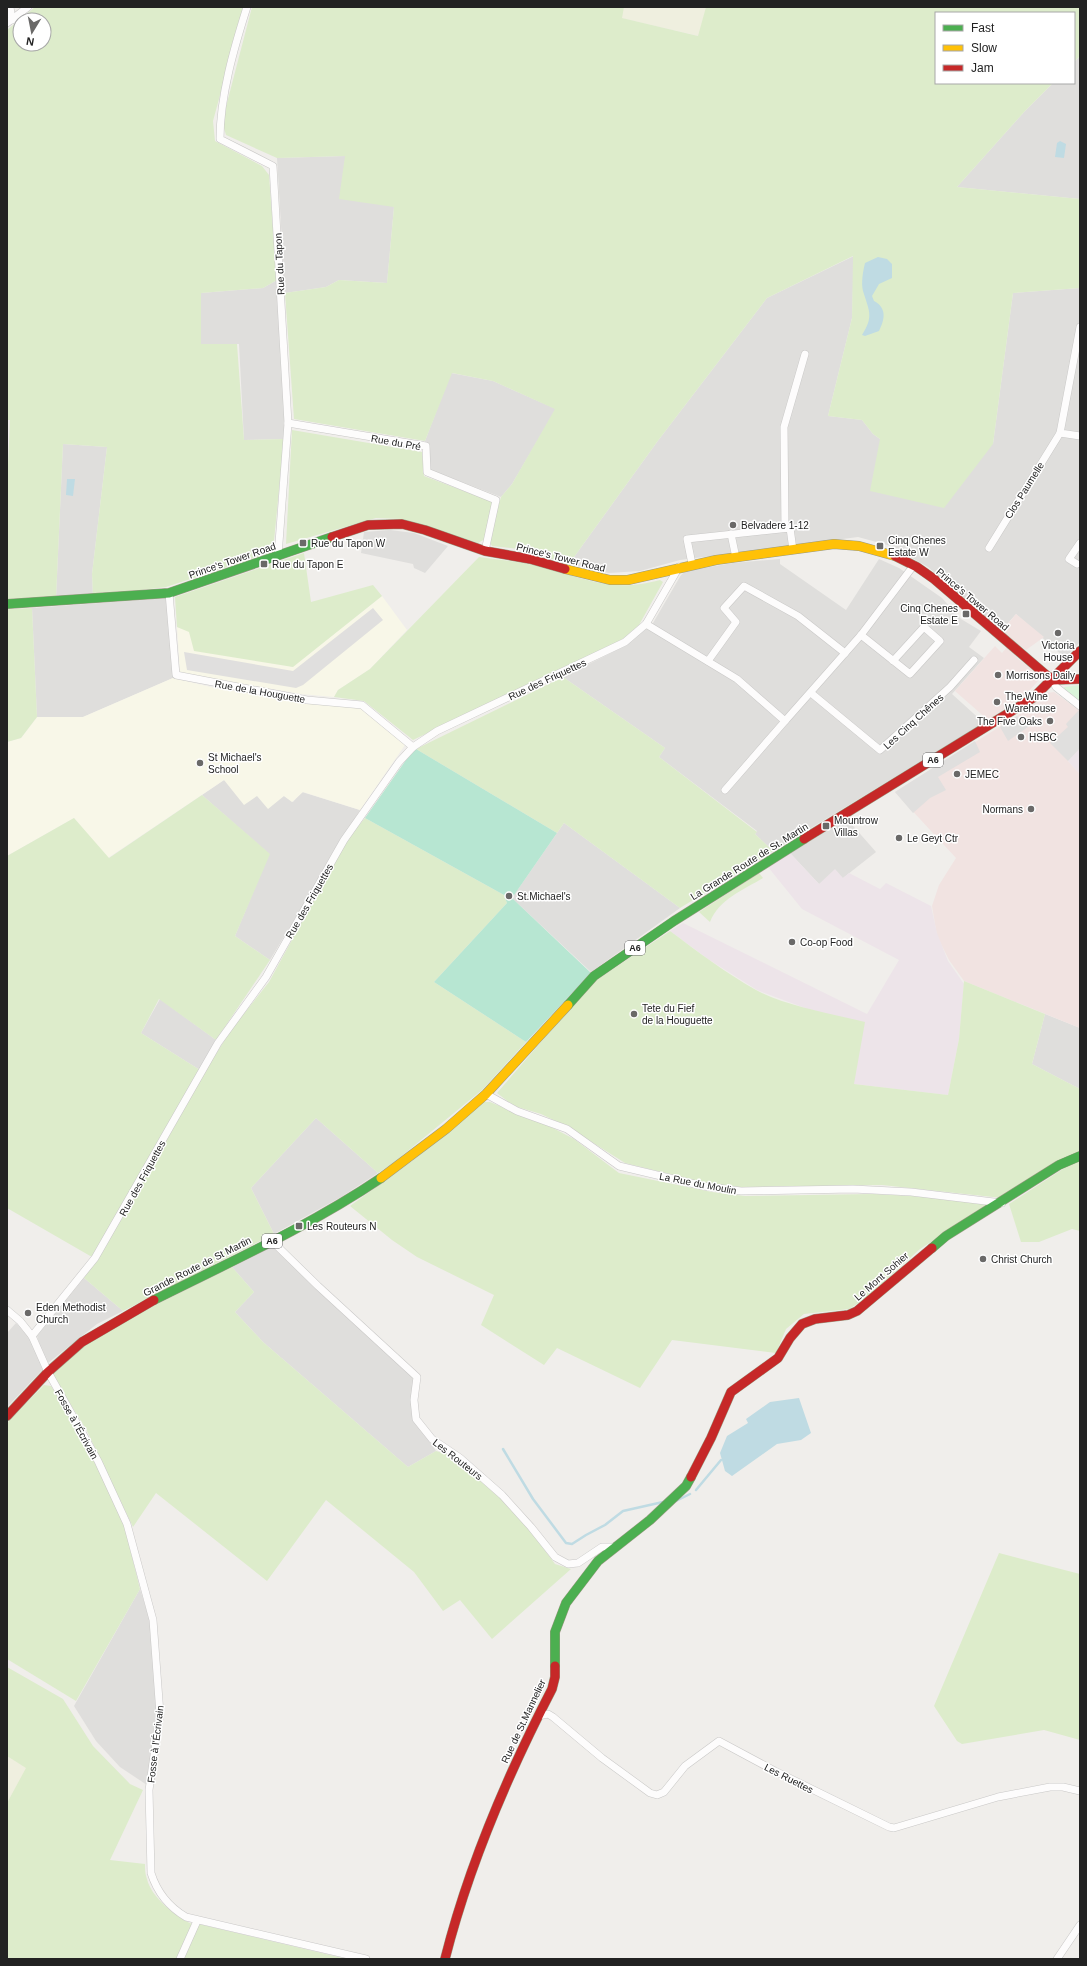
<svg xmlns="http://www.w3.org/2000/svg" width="1087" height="1966" font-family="Helvetica,sans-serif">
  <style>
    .residential { fill: #dfdedc }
    .commercial { fill: #f1e3e1 }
    .industrial { fill: #ede4e9 }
    .education { fill: #f8f7e8 }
    .farmland { fill: #efefdf }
    .grass { fill: #ddeccb; fill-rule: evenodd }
    .park { fill: #daf5da }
    .pitch { fill: #b7e6d2 }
    .parking { fill: #e0dfde }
    .water { fill: #bfdbe3 }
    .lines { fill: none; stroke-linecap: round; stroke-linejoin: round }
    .stream { stroke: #bfdbe3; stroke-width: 2.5 }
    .street-casing { stroke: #c9c8c7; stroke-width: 8 }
    .fast-casing { stroke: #999a82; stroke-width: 10 }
    .slow-casing { stroke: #999a82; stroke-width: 10 }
    .jam-casing { stroke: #999a82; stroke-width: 10 }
    .street { stroke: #fdfcfc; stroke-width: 7 }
    .fast { stroke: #4caf50; stroke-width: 9 }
    .slow { stroke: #ffc107; stroke-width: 9 }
    .jam { stroke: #c62828; stroke-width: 9 }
    .poi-dot { fill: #6a6968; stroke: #fff; stroke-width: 1.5 }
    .labels { text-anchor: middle; stroke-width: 3; stroke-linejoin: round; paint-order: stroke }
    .shield { fill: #fff; stroke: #646464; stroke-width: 1 }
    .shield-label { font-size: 9px; font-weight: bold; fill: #222 }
    .street-label { font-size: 10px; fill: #222; stroke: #fff }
    .poi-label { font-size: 10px; fill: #222; stroke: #fff; text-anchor: start }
  </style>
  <rect width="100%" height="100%" fill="#f0eeeb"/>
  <g class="residential">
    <polygon points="1080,56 1080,199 957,187 1025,111 1053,83 1074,83 1074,62"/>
    <polygon points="345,156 394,207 387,283 339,280 326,287 285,293 277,158"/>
    <polygon points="854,256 852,318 828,416 862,420 873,434 880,439 993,444 1013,293 1080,288 1080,642 1065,658 1016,614 1001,631 928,567 891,546 858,537 680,560 640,571 609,573 569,564 657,442 767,298"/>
    <polygon points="277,280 284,406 284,439 244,440 239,344 201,344 201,293 263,288"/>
    <polygon points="451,373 493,381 556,409 512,484 501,497 431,470 428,467 428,449 425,441"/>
    <polygon points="63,444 107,447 92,574 93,596 56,598"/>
    <polygon points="390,530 414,533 448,546 425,573 414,568 413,564 361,553 364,532"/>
    <polygon points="780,559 780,564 846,610 879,559 899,568 942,598 961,619 981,631 969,647 984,658 952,694 984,723 773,851 755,834 757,831 659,757 665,748 563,677 625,646 653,623 681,575 686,571 733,563"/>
    <polygon points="166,598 173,678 83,717 37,717 32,608"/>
    <polygon points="224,780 257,796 284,796 293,802 302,792 360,810 270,960 235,936 269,854 202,795"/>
    <polygon points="847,819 876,852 843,878 819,884 790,853"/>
    <polygon points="564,823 680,908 591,972 512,898"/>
    <polygon points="160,999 216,1040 200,1070 141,1033"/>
    <polygon points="1045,1014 1080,1028 1080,1089 1032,1064"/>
    <polygon points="316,1118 378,1173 341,1197 274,1234 251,1188"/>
    <polygon points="272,1246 318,1291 412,1376 414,1384 415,1419 436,1451 408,1467 263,1342 235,1312 254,1292 232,1267"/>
    <polygon points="84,1278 123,1311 97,1324 48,1363 41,1351 37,1336"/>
    <polygon points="16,1323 30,1339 43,1369 7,1407 7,1333"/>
    <polygon points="140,1589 150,1621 157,1716 147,1785 120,1767 96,1741 74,1706"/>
  </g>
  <g class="commercial">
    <polygon points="1016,614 1044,637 1026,650 1001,632"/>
    <polygon points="995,646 1002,653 1007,647 1018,659 1033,670 1037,675 1038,681 1027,693 988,720 955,691"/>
    <polygon points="1054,692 1080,711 1080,748 1068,761 1080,774 1080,1028 964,981 949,960 937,936 932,906 939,885 956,858 895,792 1017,716 1047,693"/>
  </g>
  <g class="industrial">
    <polygon points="1080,748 1080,774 1068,761"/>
    <polygon points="790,853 819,884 835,869 843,878 849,873 880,889 886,883 931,906 937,933 948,961 964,984 959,1039 948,1095 854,1084 805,1008 757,990 708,959 670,931 683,923 867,1014 899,960 802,909 768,867"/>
  </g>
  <g class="education">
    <polygon points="382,596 407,630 370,669 338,690 334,697 301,694 180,673 177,627 292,667"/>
    <polygon points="173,678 215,688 306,702 359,707 405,745 360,810 303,792 292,802 284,796 268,809 257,796 244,805 224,780 108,858 74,818 7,856 7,742 21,738 37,717 83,717"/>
  </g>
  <g class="farmland">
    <polygon points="624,7 706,7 699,36 621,18"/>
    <polygon points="7,1756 27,1768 7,1803"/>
  </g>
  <g class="grass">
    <path d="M35,7H244L213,121L215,141L262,166L269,175L277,280L263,288L201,293V344H237L244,440L284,439L273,551L270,553L166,587L93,596L92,574L107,447L63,444L56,598L7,600V487L10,420H7V30ZM20,20H44V44H20Z"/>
    <polygon points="252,7 624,7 622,18 698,36 706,7 1080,7 1080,56 1074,62 1074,13 936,13 936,83 1053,83 1025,111 957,187 1080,199 1080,288 1013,293 993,444 944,508 870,491 880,439 873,434 862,420 828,416 852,318 853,256 767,298 657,442 569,564 519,549 492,546 489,541 491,531 501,497 512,484 555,409 493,381 452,373 425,441 294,419 285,293 326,287 339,280 387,283 394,207 339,199 345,156 277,158 226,135 222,122"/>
    <polygon points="292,430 422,452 424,476 493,502 485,539 478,543 402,519 376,518 286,544"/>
    <polygon points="304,553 311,602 373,585 382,596 293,667 194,651 189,632 177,627 175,597"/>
    <path d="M479,557C500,560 522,562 543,567C586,579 613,593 660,580L663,582L639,625L623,639L413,740L364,701L334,697L338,690L370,669Z"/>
    <polygon points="32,608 37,717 21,738 7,742 7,609"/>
    <polygon points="563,677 665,748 659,757 757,832 755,834 773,851 680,908 564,823 557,833 416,749"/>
    <polygon points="202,795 270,854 235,936 270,960 216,1040 159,999 141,1033 200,1070 92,1257 7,1208 7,856 74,818 109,858"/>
    <polygon points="365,818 504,895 507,903 434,982 526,1042 482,1090 393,1163 378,1173 316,1118 251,1188 274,1234 123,1311 84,1278 96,1260 209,1065 231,1030 269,982 346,841"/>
    <path d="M759,873L763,878C743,890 719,899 710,922L699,912Z"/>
    <path d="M670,931C698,952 726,973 756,990C786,1006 832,1014 865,1022L854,1084L948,1095L959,1039L964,981L1045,1014L1032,1064L1080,1089V1152L1002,1198L882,1185L740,1187L706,1183L625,1163L568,1127L541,1114L514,1106L497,1093L592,983Z"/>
    <polygon points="483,1102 490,1102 553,1128 574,1139 619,1173 712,1192 745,1196 873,1194 929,1197 988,1205 920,1249 865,1299 849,1309 804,1314 786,1329 776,1353 672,1340 640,1388 557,1348 544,1365 481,1325 494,1295 417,1257 392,1240 350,1206 412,1161"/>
    <polygon points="1080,1160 1080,1231 1072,1229 1039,1242 1021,1242 1009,1204 1066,1167"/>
    <polygon points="232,1267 254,1292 235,1312 263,1342 408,1467 436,1451 450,1455 500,1498 532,1533 555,1564 571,1569 492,1639 460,1600 443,1611 414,1572 326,1500 267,1581 156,1493 133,1527 86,1429 52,1375 89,1342 143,1311"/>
    <polygon points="44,1385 51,1386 89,1449 124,1524 140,1589 76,1701 7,1659 7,1423"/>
    <polygon points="999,1553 1080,1574 1080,1740 1044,1730 962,1744 957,1741 934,1706"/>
    <path d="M7,1667L63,1699L93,1746L130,1784L143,1790L110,1860L145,1864C145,1869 145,1874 147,1879C151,1897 176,1917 192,1924L177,1959H7V1803L26,1768L7,1756Z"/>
    <polygon points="199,1924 347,1959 184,1959"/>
  </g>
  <polygon class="park" points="1080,685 1080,701 1079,703 1065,692 1064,687"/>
  <polygon class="pitch" points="416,749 557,833 512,898 591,973 526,1042 434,982 507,903 504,895 365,818 411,753"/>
  <g class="parking">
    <polygon points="373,608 383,620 303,685 296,688 187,670 184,652 293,671"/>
    <polygon points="1079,710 1080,748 1068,761 1050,743 1068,727 1066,724"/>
    <polygon points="1017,716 1028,727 1008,741 1000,727"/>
    <polygon points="975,741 980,752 938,777 946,790 930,798 913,813 895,792"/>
  </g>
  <g class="water">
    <polygon points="1060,141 1066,144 1064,158 1055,157 1057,143"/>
    <path d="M878,257L887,259L892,264V278L879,284L872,296L874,301C887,308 885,319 879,331L865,336L862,335C874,316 869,311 863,291C861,283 863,271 865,263Z"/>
    <polygon points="67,479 75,479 73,496 66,495"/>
    <polygon points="799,1398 811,1433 801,1440 777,1444 732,1476 725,1471 720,1453 727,1436 748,1423 746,1419 770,1402"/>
  </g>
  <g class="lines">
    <g class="stream">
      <polyline points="503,1449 533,1499 566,1543 572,1544 586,1535 605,1525 623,1511 663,1502"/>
      <polyline points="696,1490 721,1460"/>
      <polyline points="676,1501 690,1494"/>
    </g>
    <g class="street-casing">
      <g id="street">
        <polyline points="10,7 12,20"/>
        <path d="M247,7C234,48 220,96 220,139L273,166L288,423L278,556"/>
        <polyline points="7,23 28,7"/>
        <polyline points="1080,327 1060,433 1080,436"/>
        <polyline points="288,423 426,446 427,472 496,500 485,551"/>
        <polyline points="785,528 784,427 805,354"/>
        <polyline points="731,534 735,553"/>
        <polyline points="989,548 1060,433"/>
        <polyline points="692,564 687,539 790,528 793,550"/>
        <polyline points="1077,564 1069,559 1080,543"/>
        <polyline points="169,593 176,675 307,700 362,705 413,747"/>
        <polyline points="646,624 737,679 785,721 861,635 914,565"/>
        <polyline points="861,635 910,674 940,641 924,627 893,661"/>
        <polyline points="708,661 736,622 724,608 744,586 798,616 845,653"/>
        <polyline points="1052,680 1056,687 1080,706"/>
        <polyline points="811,693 880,750 950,687 974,660"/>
        <polyline points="725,790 785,721"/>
        <polyline points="486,1094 517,1111 567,1129 619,1166 703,1186 741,1191 853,1189 911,1192 1002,1203"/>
        <polyline points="272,1241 318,1286 417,1377 414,1400 416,1419 432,1439 460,1458 502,1495 531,1527 555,1557 568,1564 578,1563 602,1547 615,1547"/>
        <path d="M7,1310L20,1321L32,1336L48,1372L98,1461L127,1524L153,1620L160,1714L149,1790L151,1873C157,1892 169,1907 186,1917L366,1959"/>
        <polyline points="32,1336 95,1258 218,1043 266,977 344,840 399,762 413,747 437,731 625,642 646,624 679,567"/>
        <polyline points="538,1716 548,1714 553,1717 602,1758 650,1793 657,1795 664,1792 685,1766 719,1741 775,1771 889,1827 894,1828 998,1797 1050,1787 1063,1787 1080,1791"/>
        <polyline points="180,1959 197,1921"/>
        <polyline points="1057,1959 1080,1925"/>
      </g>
    </g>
    <g class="fast-casing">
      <g id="fast">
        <polyline points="7,604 169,593 332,537"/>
        <polyline points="568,1005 594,976 674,921 804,839"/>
        <polyline points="932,1248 946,1236 1059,1165 1080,1156"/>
        <path d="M154,1300C230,1262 310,1226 381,1178"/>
        <polyline points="555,1666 555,1632 566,1603 598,1561 650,1520 686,1486 691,1477"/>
      </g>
    </g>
    <g class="slow-casing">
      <g id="slow">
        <polyline points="565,569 610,580 628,580 716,560 834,544 859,546 895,556"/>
        <polyline points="381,1178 446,1129 486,1094 568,1005"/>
      </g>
    </g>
    <g class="jam-casing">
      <g id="jam">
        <polyline points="332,537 368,525 402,524 425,530 485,551 530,559 565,569"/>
        <polyline points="895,556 917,567 934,579 1052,680"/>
        <polyline points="1052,680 1080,679"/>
        <polyline points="804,839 1033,698 1080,651"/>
        <polyline points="7,1416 48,1372 82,1342 154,1300"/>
        <polyline points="691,1477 711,1438 731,1392 778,1358 790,1338 802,1324 815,1319 848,1315 857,1311 932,1248"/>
        <path d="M445,1959C469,1864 507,1776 552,1689L555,1677V1666"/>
      </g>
    </g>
    <use href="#street" class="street"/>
    <use href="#fast" class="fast"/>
    <use href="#slow" class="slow"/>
    <use href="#jam" class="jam"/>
  </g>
  <g class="poi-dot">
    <circle cx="733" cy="525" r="4"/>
    <rect x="299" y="539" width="8" height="8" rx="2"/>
    <rect x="876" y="542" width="8" height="8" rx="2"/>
    <rect x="260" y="560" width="8" height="8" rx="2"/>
    <rect x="962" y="610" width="8" height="8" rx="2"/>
    <circle cx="1058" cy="633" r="4"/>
    <circle cx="998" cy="675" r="4"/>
    <circle cx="997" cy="702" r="4"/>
    <circle cx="1050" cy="721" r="4"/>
    <circle cx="1021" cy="737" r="4"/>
    <circle cx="200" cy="763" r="4"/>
    <circle cx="957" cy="774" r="4"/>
    <circle cx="1031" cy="809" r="4"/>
    <rect x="822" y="822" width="8" height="8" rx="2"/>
    <circle cx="899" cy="838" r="4"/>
    <circle cx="509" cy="896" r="4"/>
    <circle cx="792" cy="942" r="4"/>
    <circle cx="634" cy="1014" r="4"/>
    <rect x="295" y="1222" width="8" height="8" rx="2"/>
    <circle cx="983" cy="1259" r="4"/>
    <circle cx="28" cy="1313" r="4"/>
  </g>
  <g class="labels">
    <g class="shield">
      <rect x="923" y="753" width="20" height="14" rx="3"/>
      <rect x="625" y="941" width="20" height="14" rx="3"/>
      <rect x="262" y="1234" width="20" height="14" rx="3"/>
    </g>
    <g class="shield-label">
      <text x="933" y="763">A6</text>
      <text x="635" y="951">A6</text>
      <text x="272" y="1244">A6</text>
    </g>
    <g class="street-label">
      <text transform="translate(279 264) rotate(-93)" y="4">Rue du Tapon</text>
      <text transform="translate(396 442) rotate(10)" y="4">Rue du Pré</text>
      <text transform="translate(1024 490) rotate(-58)" y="4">Clos Paumelle</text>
      <text transform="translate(561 557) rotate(14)" y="4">Prince's Tower Road</text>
      <text transform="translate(232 560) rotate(-19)" y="4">Prince's Tower Road</text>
      <text transform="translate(973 599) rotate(40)" y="4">Prince's Tower Road</text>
      <text transform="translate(547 679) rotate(-25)" y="4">Rue des Friquettes</text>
      <text transform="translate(260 691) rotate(10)" y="4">Rue de la Houguette</text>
      <text transform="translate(913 721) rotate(-42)" y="4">Les Cinq Chênes</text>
      <text transform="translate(749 861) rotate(-32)" y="4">La Grande Route de St. Martin</text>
      <text transform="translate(309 901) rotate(-60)" y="4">Rue des Friquettes</text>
      <text transform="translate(142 1178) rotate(-61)" y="4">Rue des Friquettes</text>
      <text transform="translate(698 1183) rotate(11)" y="4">La Rue du Moulin</text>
      <text transform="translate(197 1266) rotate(-27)" y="4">Grande Route de St Martin</text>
      <text transform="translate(881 1276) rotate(-41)" y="4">Le Mont Sohier</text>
      <text transform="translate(77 1424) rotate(61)" y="4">Fosse à l'Écrivain</text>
      <text transform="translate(458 1459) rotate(38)" y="4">Les Routeurs</text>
      <text transform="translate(523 1721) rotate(-65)" y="4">Rue de St.Mannelier</text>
      <text transform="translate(155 1744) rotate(-83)" y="4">Fosse à l'Écrivain</text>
      <text transform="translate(789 1778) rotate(27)" y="4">Les Ruettes</text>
    </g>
    <g class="poi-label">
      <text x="741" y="529">Belvadere 1-12</text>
      <text x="888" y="544">Cinq Chenes<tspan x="888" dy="12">Estate W</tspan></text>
      <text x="311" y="547">Rue du Tapon W</text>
      <text x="272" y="568">Rue du Tapon E</text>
      <text x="958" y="612" text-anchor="end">Cinq Chenes<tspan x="958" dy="12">Estate E</tspan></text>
      <text x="1058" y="649" text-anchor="middle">Victoria<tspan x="1058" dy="12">House</tspan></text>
      <text x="1006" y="679">Morrisons Daily</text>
      <text x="1005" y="700">The Wine<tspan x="1005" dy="12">Warehouse</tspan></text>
      <text x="1042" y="725" text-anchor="end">The Five Oaks</text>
      <text x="1029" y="741">HSBC</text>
      <text x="208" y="761">St Michael's<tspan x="208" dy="12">School</tspan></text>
      <text x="965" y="778">JEMEC</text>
      <text x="1023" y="813" text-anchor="end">Normans</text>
      <text x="834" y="824">Mountrow<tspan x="834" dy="12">Villas</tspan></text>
      <text x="907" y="842">Le Geyt Ctr</text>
      <text x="517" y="900">St.Michael's</text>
      <text x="800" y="946">Co-op Food</text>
      <text x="642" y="1012">Tete du Fief<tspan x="642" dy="12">de la Houguette</tspan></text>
      <text x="307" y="1230">Les Routeurs N</text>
      <text x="991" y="1263">Christ Church</text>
      <text x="36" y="1311">Eden Methodist<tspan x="36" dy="12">Church</tspan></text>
    </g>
  </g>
  <rect width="1087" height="1966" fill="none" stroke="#222222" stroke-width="16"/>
  <rect x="935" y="12" width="140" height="72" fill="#ffffff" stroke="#a7a7a7"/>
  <rect x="943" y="25" width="20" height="6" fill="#4caf50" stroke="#a7a7a7"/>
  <text x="971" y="32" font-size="12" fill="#222222">Fast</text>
  <rect x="943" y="45" width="20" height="6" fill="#ffc107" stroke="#a7a7a7"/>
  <text x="971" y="52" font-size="12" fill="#222222">Slow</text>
  <rect x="943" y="65" width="20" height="6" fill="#c62828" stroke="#a7a7a7"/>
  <text x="971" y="72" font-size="12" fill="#222222">Jam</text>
  <g transform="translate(32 32) rotate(190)"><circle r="19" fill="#ffffff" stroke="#a7a7a7"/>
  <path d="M0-3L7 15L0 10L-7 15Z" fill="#6a6968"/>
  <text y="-6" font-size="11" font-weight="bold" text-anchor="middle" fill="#222222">N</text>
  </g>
</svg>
